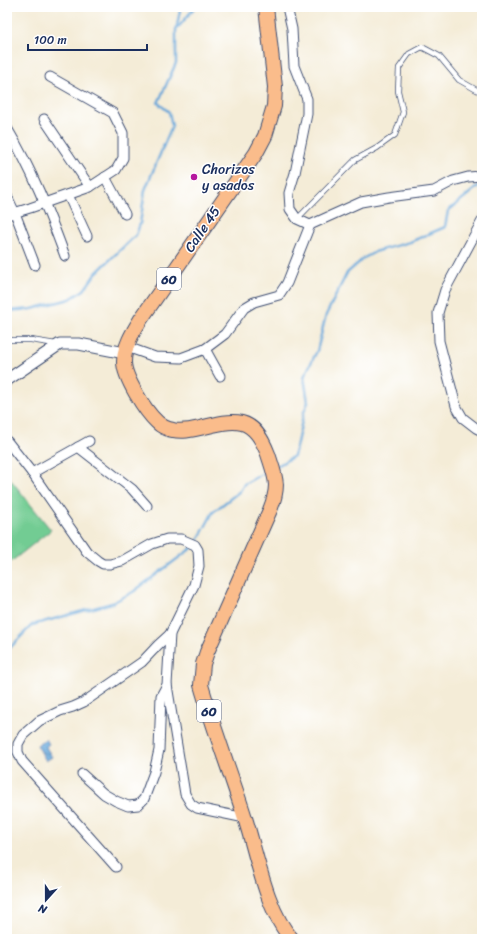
<svg xmlns="http://www.w3.org/2000/svg" width="489" height="946" font-family="Sriracha,sans-serif">
  <style>
    .green { fill: #72cc93; stroke: #467e78 }
    .water { fill: url(#water-ripples); stroke: #406a9c }
    .lines { fill: none; stroke-linecap: round; stroke-linejoin: round }
    .stream { stroke: #65a6d9; stroke-width: 2.5 }
    .service-casing { stroke: #3c4b70; stroke-width: 6 }
    .minor-casing { stroke: #3c4b70; stroke-width: 11 }
    .tertiary-casing { stroke: #3c4b70; stroke-width: 13 }
    .primary-casing { stroke: #3c4b70; stroke-width: 16 }
    .service { stroke: #fff; stroke-width: 4.5 }
    .minor { stroke: #fff; stroke-width: 9 }
    .tertiary { stroke: #fff; stroke-width: 11 }
    .primary { stroke: #fabc8b; stroke-width: 14 }
    .poi-dot { fill: #b5179e; stroke: #fff; stroke-width: 1.5 }
    .labels { text-anchor: middle; stroke-width: 3; stroke-linejoin: round; paint-order: stroke }
    .shield { fill: #fff; stroke: #5f6d8e; stroke-width: 1 }
    .shield-label { font-size: 13px; font-weight: bold; fill: #1b2f5e }
    .poi-label { font-size: 14px; fill: #1b2f5e; stroke: #fff; text-anchor: start }
    .street-label { font-size: 14px; fill: #1b2f5e; stroke: #fff }
  </style>
  <defs>
    <pattern id="water-ripples" width="26" height="14" patternUnits="userSpaceOnUse"><rect width="26" height="14" fill="#65a6d9"/><path d="M2 4q2-2 4 0t4 0M15 11q2-2 4 0t4 0" fill="none" stroke="#5288b3"/></pattern>
  </defs>
  <rect width="100%" height="100%" fill="#fff"/>
  <filter id="ink" filterUnits="userSpaceOnUse"><feTurbulence type="fractalNoise" baseFrequency=".025" numOctaves="2"/><feDisplacementMap in="SourceGraphic" scale="8" xChannelSelector="R" yChannelSelector="G"/><feConvolveMatrix kernelMatrix="1 2 1 2 8 2 1 2 1" color-interpolation-filters="sRGB"/></filter>
  <filter id="wash" filterUnits="userSpaceOnUse"><feTurbulence type="fractalNoise" baseFrequency=".012" numOctaves="4" result="noise"/><feDisplacementMap in="SourceGraphic" scale="16" xChannelSelector="R" yChannelSelector="G"/><feGaussianBlur stdDeviation="0.9" result="paint"/><feColorMatrix in="noise" values="0 0 0 0 0 0 0 0 0 0 0 0 0 0 0 0 0 1.4 0 .05"/><feComposite in="paint" operator="in"/></filter>
  <g filter="url(#wash)">
    <rect width="100%" height="100%" fill="#f4ecd7"/>
    <polygon class="green" points="7,475 51,530 7,565"/>
    <polygon class="water" points="46,739 49,744 46,747 52,757 46,761 37,745"/>
    <g class="lines">
      <g class="stream">
        <polyline points="176,30 180,11 177,7"/>
        <polyline points="7,311 32,309 70,299 84,290 96,273 136,235 140,224 145,190 172,126 169,112 158,103 176,63 176,30 195,7"/>
        <polyline points="277,466 294,456 304,412 308,402 304,377 317,351 326,315 347,273 364,258 377,251 410,242 445,227 448,211 482,183"/>
        <polyline points="196,544 213,512 240,491 244,484 269,470"/>
        <polyline points="7,651 32,625 112,603 133,592 193,547"/>
      </g>
    </g>
  </g>
  <g filter="url(#ink)">
    <g class="lines">
      <g class="service-casing">
        <g id="service">
          <polyline points="297,219 355,160 377,148 395,135 403,112 398,91 399,68 409,54 422,47 439,56 459,80 482,93"/>
          <polyline points="7,340 31,340 56,344"/>
        </g>
      </g>
      <g class="minor-casing">
        <g id="minor">
          <polyline points="287,7 292,29 294,66 307,99 307,114 295,173 289,193 290,209 297,219 310,225 361,202 389,197 434,191 453,181 468,177 482,176"/>
          <polyline points="44,119 90,187"/>
          <path d="M7,128C32,170 48,210 65,256"/>
          <polyline points="105,177 125,214"/>
          <polyline points="68,195 87,236"/>
          <polyline points="7,196 15,213 35,265"/>
          <polyline points="7,215 30,208 90,187 116,170 123,158 123,133 113,113 50,77"/>
          <polyline points="482,221 445,290 438,313 439,341 456,406 463,418 476,428 482,431"/>
          <polyline points="127,347 155,357 181,358 205,349 220,376"/>
          <polyline points="205,349 225,334 244,308 254,302 279,295 287,283 310,225"/>
          <polyline points="7,441 32,473 87,552 98,561 103,564 110,564 122,561 152,544 167,539 181,539 195,545 198,550 199,566 194,585 170,634 167,685 161,696 159,750 154,772 144,799 138,805 128,806 116,801 104,794 82,774"/>
          <polyline points="78,447 132,489 147,506"/>
          <polyline points="32,473 89,441"/>
          <polyline points="167,685 185,794 191,804 197,808 245,818"/>
          <polyline points="116,867 22,761 18,752 18,744 23,735 39,721 60,711 73,707 84,702 142,662 158,645 170,634"/>
        </g>
      </g>
      <g class="tertiary-casing">
        <polyline id="tertiary" points="7,380 60,344 79,344 125,353"/>
      </g>
      <g class="primary-casing">
        <path id="primary" d="M266,7L275,87L274,106L265,136L256,153L141,319C133,332 124,346 124,362C124,377 145,411 157,422C161,426 167,429 173,430C182,432 191,430 200,428C236,419 253,415 268,454C276,479 280,485 270,510L207,652L203,664L201,685C214,730 231,774 245,818C256,852 267,913 292,939"/>
      </g>
      <use href="#service" class="service"/>
      <use href="#minor" class="minor"/>
      <use href="#tertiary" class="tertiary"/>
      <use href="#primary" class="primary"/>
    </g>
  </g>
  <circle class="poi-dot" cx="194" cy="177" r="4"/>
  <g class="labels">
    <g class="shield">
      <rect x="157" y="268" width="24" height="22" rx="3"/>
      <rect x="197" y="700" width="24" height="22" rx="3"/>
    </g>
    <g class="shield-label">
      <text x="169" y="284">60</text>
      <text x="209" y="716">60</text>
    </g>
    <g class="poi-label">
      <text x="202" y="174">Chorizos<tspan x="202" dy="16">y asados</tspan></text>
    </g>
    <g class="street-label">
      <text transform="translate(202 229) rotate(-56)" y="5">Calle 45</text>
    </g>
  </g>
  <rect width="489" height="946" fill="none" stroke="#fff" stroke-width="24"/>
  <g transform="translate(46 900) rotate(201)" stroke="#ffffff" stroke-width="3" paint-order="stroke">
  <path d="M0-3L7 15L0 10L-7 15Z" fill="#1b2f5e"/>
  <text y="-6" font-size="11" font-weight="bold" text-anchor="middle" fill="#1b2f5e">N</text>
  </g>
  <path d="M28 44v6h119v-6" fill="none" stroke="#1b2f5e" stroke-width="2"/>
  <text x="34" y="44" font-size="12" fill="#1b2f5e" stroke="#ffffff" stroke-width="3" paint-order="stroke">100 m</text>
</svg>
